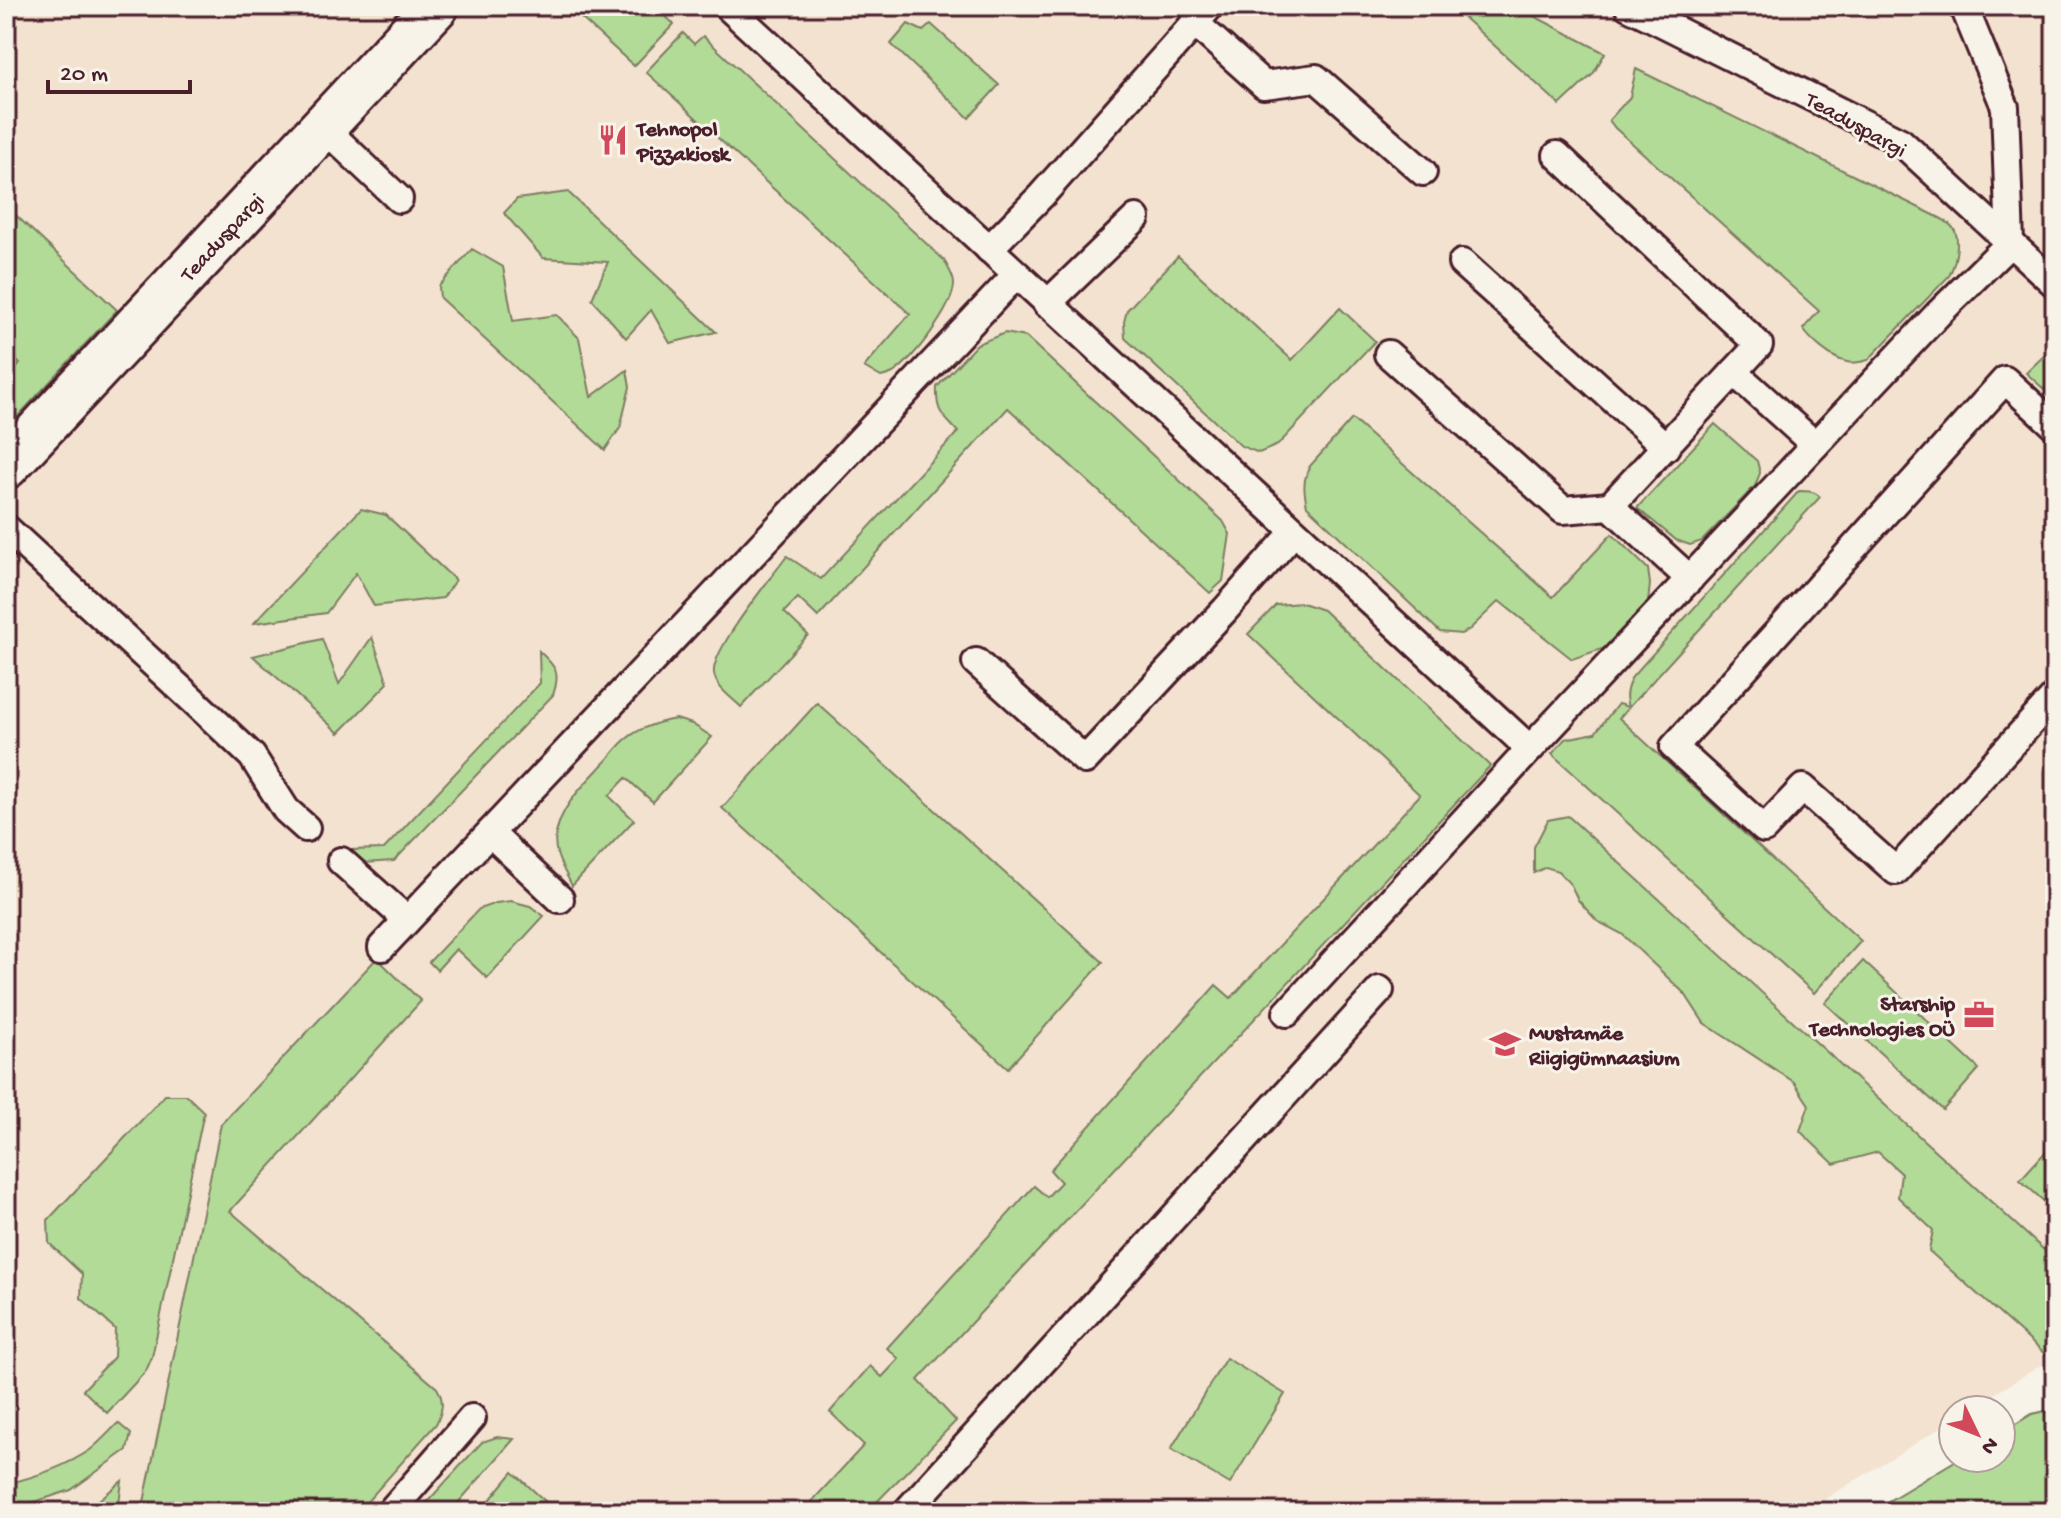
<svg xmlns="http://www.w3.org/2000/svg" width="2061" height="1518" font-family="'Gochi Hand',sans-serif">
  <style>
    .built { fill: #f2e2cf }
    .green { fill: #b2db98; stroke: #7e7d62; stroke-width: 2 }
    .lines { fill: none; stroke-linecap: round; stroke-linejoin: round }
    .service-casing { stroke: #4a1f2b; stroke-width: 32 }
    .minor-casing { stroke: #4a1f2b; stroke-width: 50 }
    .service { stroke: #f7f3e8; stroke-width: 26 }
    .minor { stroke: #f7f3e8; stroke-width: 44 }
    .labels { text-anchor: middle; stroke-width: 6; stroke-linejoin: round; paint-order: stroke }
    .street-label { font-size: 22px; fill: #4a1f2b; stroke: #f7f3e8 }
    .poi-label { font-size: 22px; font-weight: bold; fill: #4a1f2b; stroke: #f7f3e8; text-anchor: start }
  </style>
  <rect width="100%" height="100%" fill="#f7f3e8"/>
  <filter id="ink" filterUnits="userSpaceOnUse"><feTurbulence type="fractalNoise" baseFrequency=".0125" numOctaves="2"/><feDisplacementMap in="SourceGraphic" scale="16" xChannelSelector="R" yChannelSelector="G"/><feConvolveMatrix kernelMatrix="1 2 1 2 8 2 1 2 1" color-interpolation-filters="sRGB"/></filter>
  <g filter="url(#ink)">
    <polygon class="built" points="6,6 2055,6 2055,1356 1969,1410 1953,1410 1953,1420 1804,1512 6,1512"/>
    <g class="green">
      <polygon points="568,6 654,6 674,24 634,66"/>
      <polygon points="1451,6 1515,6 1605,53 1593,74 1560,105"/>
      <polygon points="908,24 923,31 931,24 999,85 969,118 891,44"/>
      <path d="M683,33L694,44L703,36L944,260C948,268 954,276 954,284C954,306 912,362 893,373C889,375 886,376 881,377L864,367L910,314L646,72Z"/>
      <path d="M1636,69L1940,218C1946,221 1952,225 1955,231C1960,242 1955,265 1949,276L1868,360C1861,362 1854,364 1847,362C1832,359 1811,341 1803,329L1819,311L1615,128L1609,120L1630,97Z"/>
      <polygon points="568,192 716,332 670,343 651,310 626,338 592,299 608,262 543,258 504,213 517,199"/>
      <polygon points="6,206 117,310 6,429 6,380 20,364 6,350"/>
      <polygon points="472,249 503,267 513,321 557,315 579,338 591,397 627,370 630,387 620,428 605,450 440,298 439,286"/>
      <polygon points="1178,256 1292,360 1340,308 1375,341 1278,445 1259,453 1241,446 1125,338 1124,322 1127,310"/>
      <path d="M1005,333L1026,337L1223,521L1230,534L1223,581L1210,593L1008,408L818,617L798,598L784,612L808,635L741,707C732,698 715,687 714,673C711,650 772,577 787,556L821,579L958,432C942,414 936,413 937,387L977,344Z"/>
      <polygon points="2055,345 2055,399 2026,373"/>
      <path d="M1352,419L1553,597L1612,534L1648,569L1650,584L1648,602L1605,648L1572,659L1499,601L1470,629L1461,634L1440,632L1307,506C1304,491 1302,481 1310,466Z"/>
      <polygon points="1715,424 1757,461 1760,473 1755,486 1702,541 1690,545 1676,540 1637,508"/>
      <path d="M1799,491C1807,491 1815,491 1820,497L1619,718L1861,941L1814,993L1552,754L1565,739L1595,733L1618,704L1628,707C1624,696 1627,687 1632,677Z"/>
      <polygon points="361,509 386,515 455,580 443,598 374,606 356,573 326,613 254,623"/>
      <polygon points="1302,603 1323,610 1490,766 918,1380 956,1421 867,1512 802,1512 864,1445 830,1412 870,1366 882,1377 899,1359 887,1348 1034,1186 1047,1197 1061,1182 1050,1170 1216,985 1231,998 1420,795 1248,634 1276,605"/>
      <polygon points="372,637 388,683 339,733 253,656 322,639 339,684"/>
      <path d="M539,651C556,667 561,672 553,695L394,861L363,863L350,850L384,849L540,683Z"/>
      <polygon points="817,703 1103,962 1008,1068 722,808"/>
      <path d="M676,719L692,724L712,737L653,802L626,778L609,796L634,820L572,886C564,869 552,853 556,834C561,805 585,784 604,763C611,756 617,747 625,740C639,728 658,722 676,719Z"/>
      <polygon points="1568,816 2055,1260 2055,1363 1929,1251 1933,1230 1898,1197 1901,1173 1878,1152 1834,1164 1800,1131 1809,1105 1794,1082 1704,1023 1685,994 1622,934 1597,921 1578,900 1571,885 1558,871 1546,867 1534,873 1534,847 1548,820"/>
      <polygon points="511,901 530,906 544,916 487,978 456,949 437,970 429,962 479,909 496,903"/>
      <path d="M377,958L421,1001L230,1211L437,1388C445,1401 442,1412 436,1424L358,1512H142L221,1124Z"/>
      <polygon points="1863,961 1979,1069 1943,1110 1825,1003"/>
      <polygon points="165,1095 186,1095 204,1112 152,1357 146,1371 107,1413 83,1390 114,1357 115,1329 81,1298 82,1274 49,1243 48,1220"/>
      <polygon points="2055,1141 2055,1211 2020,1180"/>
      <polygon points="1226,1358 1285,1394 1230,1484 1171,1449"/>
      <polygon points="2045,1411 2055,1418 2055,1512 1870,1512 1960,1458 2001,1458 2001,1433 2032,1414"/>
      <path d="M118,1423L131,1434L127,1450L71,1490L16,1508L6,1509V1484C35,1477 65,1467 90,1450C100,1442 109,1432 118,1423Z"/>
      <polygon points="497,1437 514,1439 450,1512 418,1512 482,1442"/>
      <polygon points="513,1472 557,1512 480,1512"/>
      <polygon points="122,1481 118,1512 82,1512 87,1510"/>
    </g>
    <g class="lines">
      <g class="service-casing">
        <g id="service">
          <polyline points="727,6 1530,749 1938,314 2010,243 2005,107 1964,7 1961,6"/>
          <polyline points="1628,6 1901,142 2055,284"/>
          <polyline points="1195,23 1264,85 1316,78 1423,172"/>
          <polyline points="323,127 399,199"/>
          <polyline points="1557,155 1759,345 1610,506"/>
          <polyline points="989,249 1041,196 1210,6"/>
          <polyline points="1462,263 1666,447"/>
          <polyline points="1047,304 1136,218"/>
          <polyline points="1388,354 1563,510 1610,506 1690,579"/>
          <polyline points="1734,372 1815,445"/>
          <polyline points="2055,426 2005,380 1674,747 1764,829 1803,788 1896,871 2055,696"/>
          <polyline points="6,528 197,704 252,756 286,810 306,828"/>
          <polyline points="976,662 1085,760 1225,610 1294,532"/>
          <polyline points="490,833 560,899"/>
          <polyline points="341,861 407,920"/>
          <polyline points="382,947 1016,275"/>
          <polyline points="1287,1013 1530,749"/>
          <polyline points="390,1512 472,1418"/>
          <polyline points="906,1512 1380,990"/>
        </g>
      </g>
      <g class="minor-casing">
        <polyline id="minor" points="6,466 436,6"/>
      </g>
      <use href="#service" class="service"/>
      <use href="#minor" class="minor"/>
    </g>
  </g>
  <defs>
    <g id="restaurant-bare" transform="scale(2.4)"><path d="M-5-6h1v4h1v-4h1v4h1v-4h1v5L-1.5 .5V6h-2V.5L-5-1ZM5-6V6H3V1.5H1.5Q1.5-4 5-6Z" fill="#d1495b" stroke="#f7f3e8" stroke-width="2.5" paint-order="stroke"/></g>
    <g id="office-bare" transform="scale(2.4)"><path d="M-6-3h4V-5.5h4V-3h4V5H-6ZM-1-4.5V-3h2v-1.5ZM-6 0V1H6V0Z" fill="#d1495b" stroke="#f7f3e8" stroke-width="2.5" paint-order="stroke"/></g>
    <g id="school-bare" transform="scale(2.4)"><path d="M0-5L7-2L0 1L-7-2ZM-4 1L0 2.5L4 1V4Q0 6-4 4Z" fill="#d1495b" stroke="#f7f3e8" stroke-width="2.5" paint-order="stroke"/></g>
  </defs>
  <g fill-rule="evenodd">
    <use href="#restaurant-bare" x="613" y="140"/>
    <use href="#office-bare" x="1979" y="1015"/>
    <use href="#school-bare" x="1505" y="1044"/>
  </g>
  <g class="labels">
    <g class="street-label">
      <text transform="translate(1857 123) rotate(29)" y="8">Teaduspargi</text>
      <text transform="translate(221 236) rotate(-47)" y="8">Teaduspargi</text>
    </g>
    <g class="poi-label">
      <text x="637" y="135">Tehnopol<tspan x="637" dy="25">Pizzakiosk</tspan></text>
      <text x="1955" y="1010" text-anchor="end">Starship<tspan x="1955" dy="25">Technologies OÜ</tspan></text>
      <text x="1529" y="1039">Mustamäe<tspan x="1529" dy="25">Riigigümnaasium</tspan></text>
    </g>
  </g>
  <rect width="2061" height="1518" fill="none" stroke="#f7f3e8" stroke-width="32"/>
  <rect x="16" y="16" width="2029" height="1486" fill="none" stroke="#4a1f2b" stroke-width="3" filter="url(#ink)"/>
  <g transform="translate(1977 1434) rotate(133)"><circle r="38" fill="#f7f3e8" stroke="#b29e9c" stroke-width="2"/>
  <path d="M0-6L14 30L0 20L-14 30Z" fill="#d1495b"/>
  <text y="-12" font-size="22" font-weight="bold" text-anchor="middle" fill="#4a1f2b">N</text>
  </g>
  <path d="M48 80v12h142v-12" fill="none" stroke="#4a1f2b" stroke-width="4"/>
  <text x="60" y="80" font-size="24" fill="#4a1f2b" stroke="#f7f3e8" stroke-width="6" paint-order="stroke">20 m</text>
</svg>
